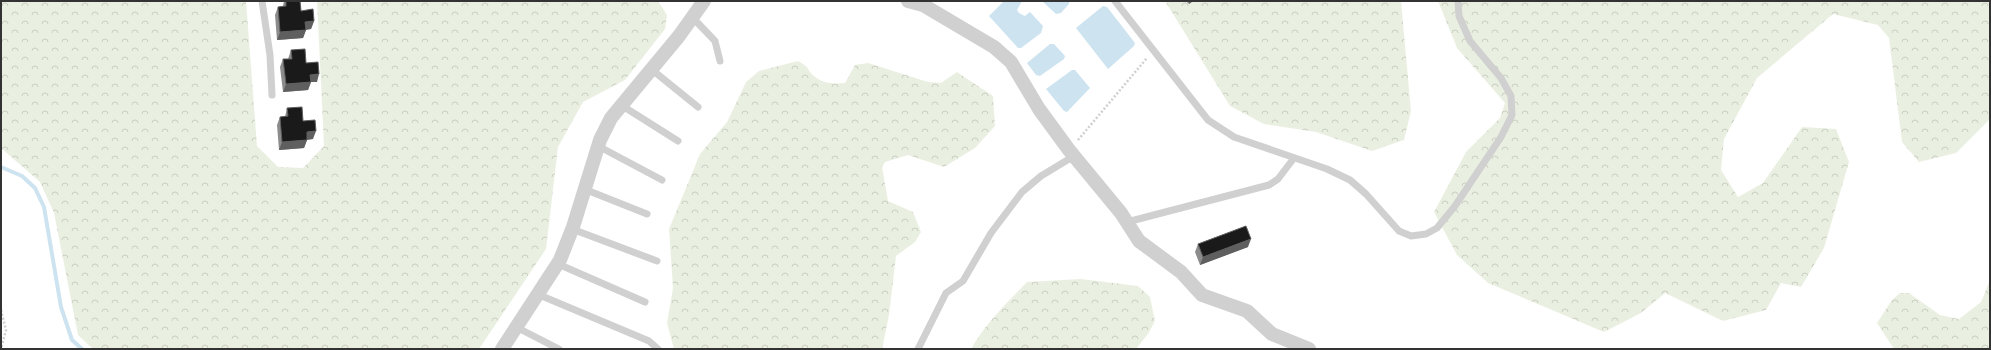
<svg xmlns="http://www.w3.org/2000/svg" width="1991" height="350" font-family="Manrope,sans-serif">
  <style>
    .forest { fill: url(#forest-crowns) }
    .water { fill: #cde4f0 }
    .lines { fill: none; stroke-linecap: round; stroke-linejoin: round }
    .stream { stroke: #cde4f0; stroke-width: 4 }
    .path { stroke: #d0d0d0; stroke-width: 2.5; stroke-dasharray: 2 2; stroke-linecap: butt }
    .service { stroke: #d0d0d0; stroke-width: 7 }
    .minor { stroke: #d0d0d0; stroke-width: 14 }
    .wall { fill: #8c8c8c }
    .shaded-wall { fill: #5f5f5f }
    .building { fill: #1a1a1a; stroke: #5f5f5f }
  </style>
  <defs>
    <pattern id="forest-crowns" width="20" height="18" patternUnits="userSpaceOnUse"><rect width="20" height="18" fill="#eaf0e1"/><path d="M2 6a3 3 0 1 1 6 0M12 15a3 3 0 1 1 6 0" fill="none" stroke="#c9cec2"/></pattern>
  </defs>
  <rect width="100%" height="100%" fill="#fff"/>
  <g class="forest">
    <polygon points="1,1 246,1 257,146 278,167 303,168 324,146 317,1 658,1 667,15 665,29 625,80 583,102 558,147 546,249 479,349 93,349 78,335 54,213 40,182 1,148"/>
    <polygon points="1165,1 1401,1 1411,111 1404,140 1372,151 1316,132 1264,124 1230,106"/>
    <polygon points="1438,1 1990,1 1990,119 1956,153 1919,162 1902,142 1889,38 1878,25 1833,14 1757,78 1724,139 1721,170 1738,197 1763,183 1802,127 1836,129 1849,162 1824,248 1801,287 1781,283 1766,310 1723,321 1665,293 1641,313 1604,332 1488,283 1457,255 1434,212 1466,152 1500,118 1505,103 1457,48"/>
    <path d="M798,61C811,68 806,69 814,76C823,84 835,84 845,83L855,65L868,63L928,82L941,83L957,72L993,96L995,126L975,148L944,167L908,155L885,162L882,167L888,201L913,212L921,232L915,242L896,256L889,315L882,349H674L667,323L673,288L669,229L700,154L727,122L746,82L759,71Z"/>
    <path d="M1081,279L1138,286L1150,297L1155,321L1148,334L1136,349H971C985,324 1007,303 1027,282Z"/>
    <polygon points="1990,280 1990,349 1894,349 1877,323 1892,300 1900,293 1909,293 1940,315 1959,319 1981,302"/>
  </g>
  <g class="water">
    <polygon points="1004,1 1022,1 1017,10 1019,13 1025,16 1030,12 1043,26 1041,33 1021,48 1018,48 989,16"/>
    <polygon points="1042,1 1069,1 1069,4 1061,13 1056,14"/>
    <polygon points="1103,6 1107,7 1135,43 1134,46 1108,69 1076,28"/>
    <polygon points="1050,44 1054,44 1065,56 1064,59 1040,76 1036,75 1027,63"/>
    <polygon points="1072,70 1075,70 1090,88 1067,112 1064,111 1046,89"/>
  </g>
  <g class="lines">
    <polyline class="stream" points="1,167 22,176 35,188 44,207 61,307 72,340 82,349"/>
    <g class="path">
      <polyline points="1078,140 1147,58"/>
      <polyline points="1,310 6,330 1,349"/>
    </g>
    <g class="service">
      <polyline points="262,1 270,55 272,95"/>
      <polyline points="1115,1 1208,120 1234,137 1327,169 1350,180 1366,194 1399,231 1411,236 1426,234 1437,228 1455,206 1501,137 1512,115 1511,96 1501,78 1470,41 1459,16 1458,1"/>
      <polyline points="693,18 715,41 720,61"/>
      <polyline points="651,69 698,107"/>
      <polyline points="621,105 678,141"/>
      <polyline points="598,146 662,180"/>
      <polyline points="584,189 647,214"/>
      <polyline points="1127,222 1269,185 1278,179 1294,158"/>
      <polyline points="572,229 657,261"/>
      <polyline points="558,264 645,302"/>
      <polyline points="537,294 649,341 658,349"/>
      <polyline points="516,327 559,349"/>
      <polyline points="918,349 946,293 963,281 991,233 1022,192 1041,176 1074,156"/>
    </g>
    <g class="minor">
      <polyline points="908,1 923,5 994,47 1011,62 1039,109 1069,150 1121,213 1139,241 1181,272 1202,295 1247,311 1272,334 1309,349"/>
      <polyline points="502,349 560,260 573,227 600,140 611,118 679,36 704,1"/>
    </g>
  </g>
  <g class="wall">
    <polygon points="284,1 300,1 301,11 314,21 311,29 306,30 303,38 277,40 275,15 278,7 283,6"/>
    <polygon points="1186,1 1193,1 1189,4"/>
    <polygon points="291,50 306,63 317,82 311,82 308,90 283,92 280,67 283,59 288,59"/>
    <polygon points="287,108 303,121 313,139 307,140 304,148 279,150 277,125 280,117 285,117"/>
    <polygon points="1198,244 1248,247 1200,265 1195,252"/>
  </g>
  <g class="shaded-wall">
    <polygon points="1190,1 1193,1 1189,4"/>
    <polygon points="314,21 311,29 302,30 305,22"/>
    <polygon points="306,30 303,38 277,40 280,32"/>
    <polygon points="319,74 317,82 307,82 310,75"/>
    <polygon points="311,82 308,90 283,92 286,84"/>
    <polygon points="316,131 313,139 304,140 307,132"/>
    <polygon points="307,140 304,148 279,150 282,142"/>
    <polygon points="1251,239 1248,247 1200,265 1203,257"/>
  </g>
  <g class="building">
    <polygon points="286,1 300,1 301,11 313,9 314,21 305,22 306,30 280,32 278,7 286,6"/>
    <polygon points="305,49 306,63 318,62 319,74 310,75 311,82 286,84 283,59 292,59 291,50"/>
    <polygon points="302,107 303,121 315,120 316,131 307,132 307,140 282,142 280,117 288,116 287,108"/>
    <polygon points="1246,226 1251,239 1203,257 1198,244"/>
  </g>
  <rect width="1991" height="350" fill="none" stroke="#333333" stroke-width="4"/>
</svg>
